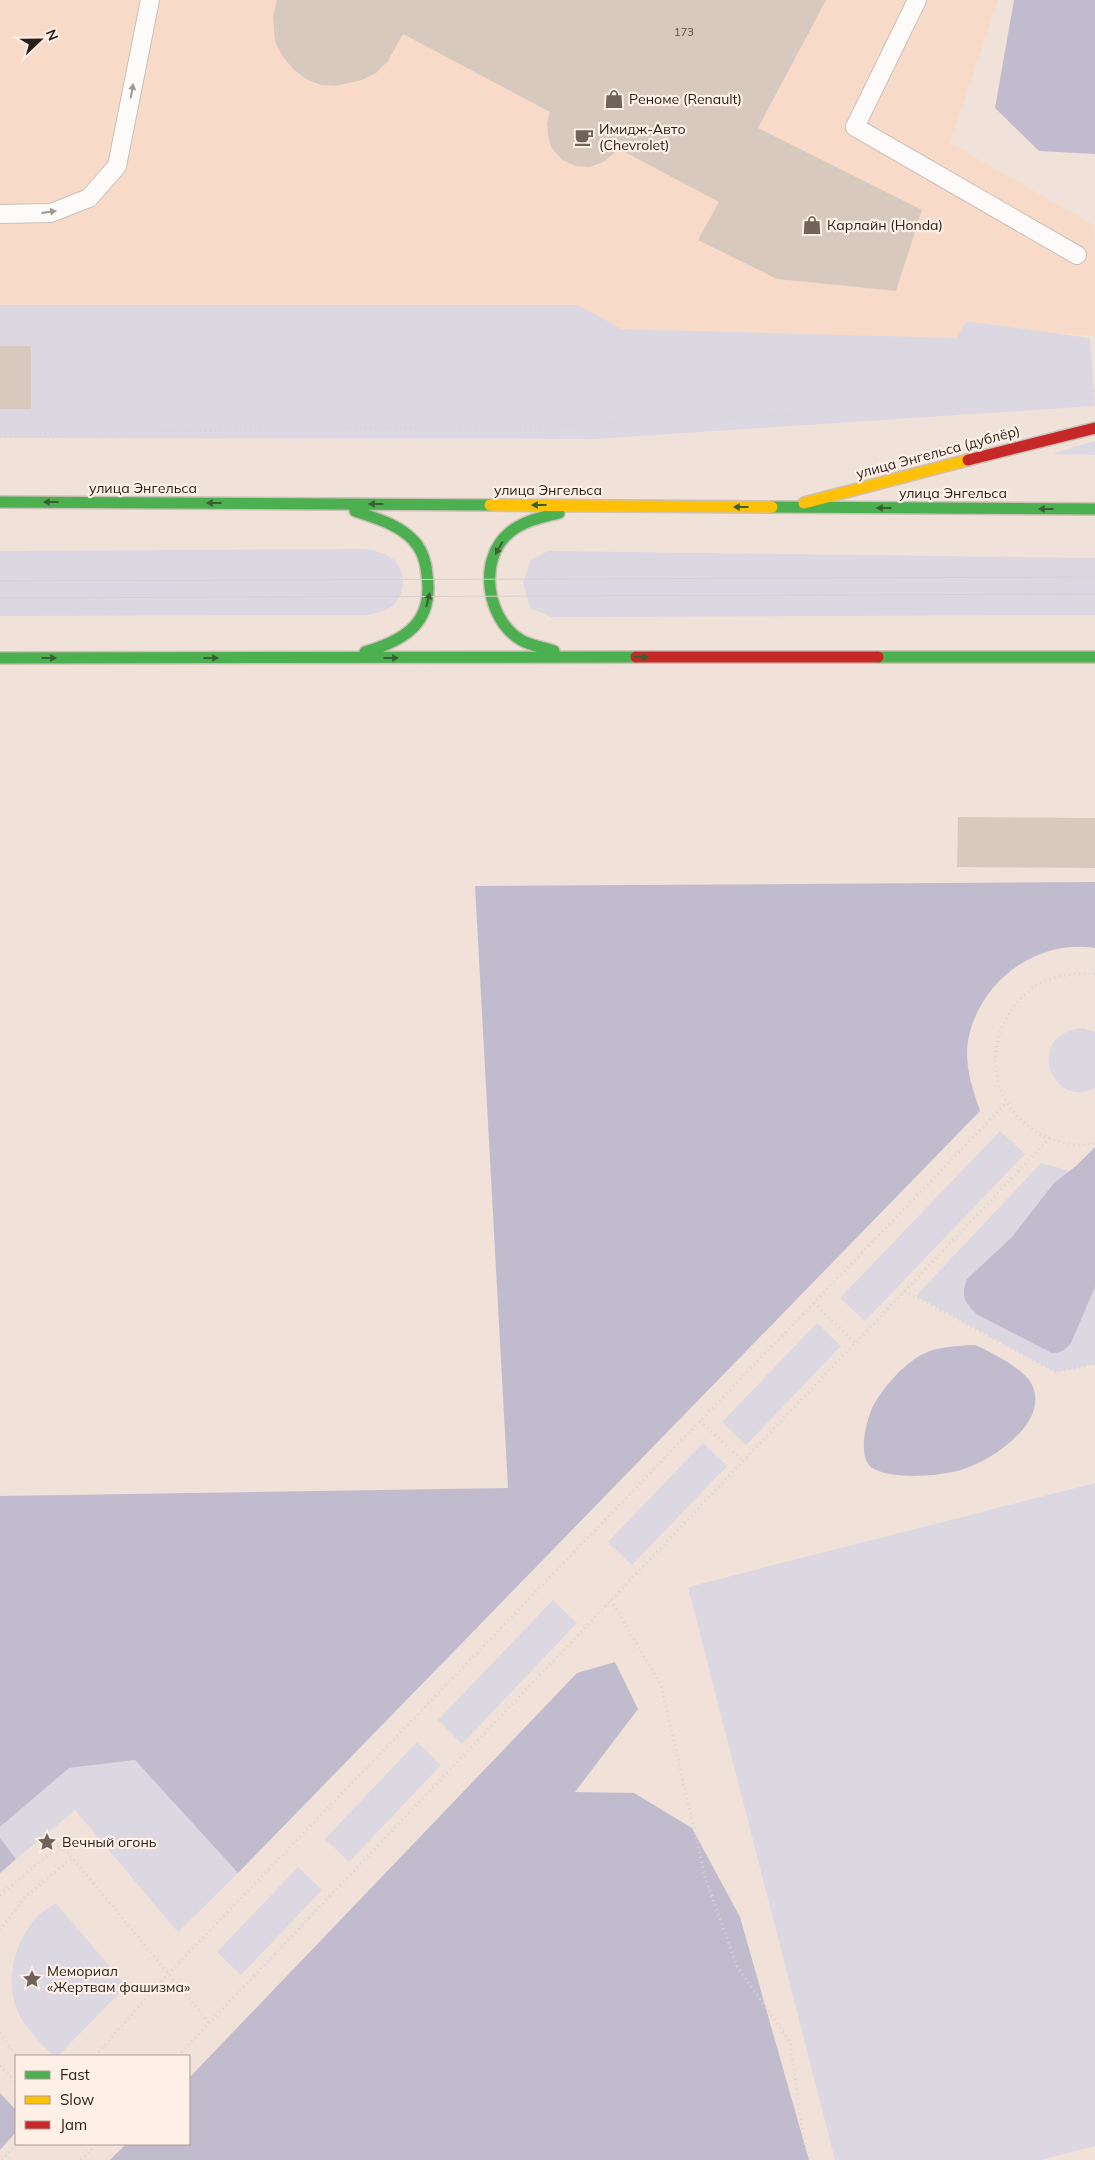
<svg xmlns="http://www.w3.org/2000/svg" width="1095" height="2160" font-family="Mulish,sans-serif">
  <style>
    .built { fill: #f8dac8 }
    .green { fill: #dcd8e2 }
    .forest { fill: #c0bcce }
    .building { fill: #d8c9bf }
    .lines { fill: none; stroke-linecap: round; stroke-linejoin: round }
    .lane-casing { stroke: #ccc0b8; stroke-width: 20 }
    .fast-casing { stroke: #ccc0b8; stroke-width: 14 }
    .slow-casing { stroke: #ccc0b8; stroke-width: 14 }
    .jam-casing { stroke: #ccc0b8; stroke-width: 14 }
    .path { stroke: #dad5d3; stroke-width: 3; stroke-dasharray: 1 4; stroke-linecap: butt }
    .lane { stroke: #fdfbf9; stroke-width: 18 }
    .fast { stroke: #4caf50; stroke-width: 11 }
    .slow { stroke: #ffc107; stroke-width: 11 }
    .jam { stroke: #c62828; stroke-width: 11 }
    .tram { stroke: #d5d0cd; stroke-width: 1 }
    .oneway { fill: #9e9893 }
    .oneway2 { fill: #395f30 }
    .labels { text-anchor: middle; stroke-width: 4.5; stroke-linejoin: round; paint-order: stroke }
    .number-label { font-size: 11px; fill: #564940 }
    .poi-label { font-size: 14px; fill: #2a1e16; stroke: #feefe7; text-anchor: start }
    .street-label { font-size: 14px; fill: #2a1e16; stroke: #feefe7 }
  </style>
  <rect width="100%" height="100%" fill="#f0e2d8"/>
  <polygon class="built" points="0,0 998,0 950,143 1093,225 1095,252 1095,336 968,328 958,347 0,348"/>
  <g class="green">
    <polygon points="0,305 578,305 622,329 957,338 966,321 1090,338 1095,406 594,439 0,438"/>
    <polygon points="1095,441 1095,455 1052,454"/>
    <path d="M365,549C376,551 386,553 394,560C408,573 405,599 389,608C384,611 376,613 370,615L0,616V551Z"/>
    <polygon points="548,551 1095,558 1095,615 551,617 530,608 523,582 531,560"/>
    <path d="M1083,1028L1095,1032V1088C1051,1111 1023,1033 1083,1028Z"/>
    <polygon points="1000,1131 1025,1154 865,1321 840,1298"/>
    <polygon points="1041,1163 1070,1171 1095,1169 1095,1364 1055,1372 916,1296"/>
    <polygon points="817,1323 841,1346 746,1445 722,1422"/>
    <polygon points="703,1443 727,1466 632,1565 608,1542"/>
    <polygon points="1095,1483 1095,2146 1041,2160 835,2160 688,1587"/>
    <polygon points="553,1600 577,1623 462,1744 438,1720"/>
    <polygon points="417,1742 441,1765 349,1862 325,1839"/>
    <polygon points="135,1760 238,1873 178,1932 75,1810 16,1859 0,1838 0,1827 69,1768"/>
    <polygon points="298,1867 322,1890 241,1975 217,1952"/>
    <path d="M56,1903L126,1986L58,2056H53C44,2046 33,2036 25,2024C1,1991 12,1941 40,1914C45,1910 51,1906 56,1903Z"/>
  </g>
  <g class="forest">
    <polygon points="1014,0 1095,0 1095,154 1039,151 995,108"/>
    <path d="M1095,882V948C1038,939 982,979 969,1036C963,1062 972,1087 980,1111L238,1873L135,1760L69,1768L0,1827V1496L508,1488L475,886Z"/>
    <path d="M1095,1147V1287L1071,1343C1065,1350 1061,1353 1052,1353L978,1315C965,1304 960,1296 967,1279L1012,1237L1054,1183L1076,1166Z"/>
    <path d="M975,1345C989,1351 1024,1369 1031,1383C1052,1421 992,1461 961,1470C938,1476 896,1480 874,1469C856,1460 866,1421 873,1406C884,1387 903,1364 923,1354C939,1346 957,1346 975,1345Z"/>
    <polygon points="615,1662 638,1709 575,1792 634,1793 692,1828 740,1917 809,2160 110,2160 126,2144 189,2144 189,2078 577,1673"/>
    <polygon points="0,1838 16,1859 0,1873"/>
    <polygon points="0,2093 16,2110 16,2132 0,2150"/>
  </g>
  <g class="building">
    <polygon points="277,0 826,0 758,128 922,210 896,291 777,279 698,240 719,202 619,149 603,162 590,167 576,166 562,160 551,147 548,135 547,123 550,112 403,34 388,61 376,73 362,80 335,86 321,85 306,79 292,68 282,55 275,42 273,17"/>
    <rect x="0" y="346" width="31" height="63"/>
    <polygon points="958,817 1095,818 1095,868 957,867"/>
  </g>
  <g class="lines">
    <g class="lane-casing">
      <g id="lane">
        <polyline points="917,0 855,127 1077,255"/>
        <polyline points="0,214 51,213 89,198 117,166 150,0"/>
      </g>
    </g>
    <g class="fast-casing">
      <g id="fast">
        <polyline points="0,502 490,505"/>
        <polyline points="772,507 1095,509"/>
        <path d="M355,511C375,518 398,524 413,540C422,549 426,563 427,575C434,622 406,640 365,652"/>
        <path d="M554,651C543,647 531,646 521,640C487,620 477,560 509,533C523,521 542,517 559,513"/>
        <polyline points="878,657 1095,657"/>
        <polyline points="0,658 636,657"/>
      </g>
    </g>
    <g class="slow-casing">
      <g id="slow">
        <polyline points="804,503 968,460"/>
        <polyline points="490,505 772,507"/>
      </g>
    </g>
    <g class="jam-casing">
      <g id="jam">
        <polyline points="968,460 1095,428"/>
        <polyline points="636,657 878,657"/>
      </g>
    </g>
    <g class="path">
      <polyline points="1079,394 1095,390"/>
      <polyline points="0,434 570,425 1044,402"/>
      <path d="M1095,974C1077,973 1060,974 1043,982C1032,987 1021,997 1014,1006C978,1054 996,1120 1054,1140C1066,1144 1082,1147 1095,1143"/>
      <polyline points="905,1291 1055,1372 1095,1364"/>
      <polyline points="814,1303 855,1343"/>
      <polyline points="700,1421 743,1461"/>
      <polyline points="611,1600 661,1685 705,1877 737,1966 790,2042 804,2143 810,2160"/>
      <polyline points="0,1895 61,1844 209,2023"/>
      <polyline points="0,1930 25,1897 72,1858"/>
      <polyline points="0,2033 17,2056"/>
      <polyline points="95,2056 168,1974 1007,1102"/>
      <polyline points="178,2056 1050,1138"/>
      <polyline points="0,2066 16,2082"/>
      <polyline points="2,2160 17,2144"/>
      <polyline points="81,2160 96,2144"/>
    </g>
    <use href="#lane" class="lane"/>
    <use href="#fast" class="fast"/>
    <use href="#slow" class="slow"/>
    <use href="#jam" class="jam"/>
    <g class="tram">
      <polyline points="0,581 1095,577"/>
      <polyline points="0,598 1095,594"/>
    </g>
  </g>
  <defs><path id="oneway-solid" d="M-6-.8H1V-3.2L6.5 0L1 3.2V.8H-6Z" transform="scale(1.25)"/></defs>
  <g class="oneway">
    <use href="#oneway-solid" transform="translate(132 91) rotate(-79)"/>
    <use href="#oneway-solid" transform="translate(49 212) rotate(-8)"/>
  </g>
  <g class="oneway2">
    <use href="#oneway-solid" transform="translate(51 502) rotate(-180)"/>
    <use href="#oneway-solid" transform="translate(214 503) rotate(-180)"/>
    <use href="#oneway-solid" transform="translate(376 504) rotate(-180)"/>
    <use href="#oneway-solid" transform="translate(539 505) rotate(-180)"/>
    <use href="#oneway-solid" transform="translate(741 507) rotate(-180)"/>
    <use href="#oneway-solid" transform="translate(884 508) rotate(-180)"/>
    <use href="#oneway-solid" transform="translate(1046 509) rotate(-180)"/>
    <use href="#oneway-solid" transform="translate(499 548) rotate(119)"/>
    <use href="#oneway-solid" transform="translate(428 600) rotate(-76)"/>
    <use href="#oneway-solid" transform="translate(641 657)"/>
    <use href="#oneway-solid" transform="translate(49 658)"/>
    <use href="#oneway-solid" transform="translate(211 658)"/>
    <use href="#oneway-solid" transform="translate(391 658)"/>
  </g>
  <defs>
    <g id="shop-bare" transform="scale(1.5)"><path d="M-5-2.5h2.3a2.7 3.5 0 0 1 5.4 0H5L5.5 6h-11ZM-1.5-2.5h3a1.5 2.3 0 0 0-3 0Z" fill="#6f635a" stroke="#feefe7" stroke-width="2.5" paint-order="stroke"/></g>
    <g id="cafe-bare" transform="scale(1.5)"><path d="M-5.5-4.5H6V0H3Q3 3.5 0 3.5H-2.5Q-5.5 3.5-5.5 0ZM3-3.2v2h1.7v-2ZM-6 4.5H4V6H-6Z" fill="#6f635a" stroke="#feefe7" stroke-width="2.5" paint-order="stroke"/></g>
    <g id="sight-bare" transform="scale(1.5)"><path d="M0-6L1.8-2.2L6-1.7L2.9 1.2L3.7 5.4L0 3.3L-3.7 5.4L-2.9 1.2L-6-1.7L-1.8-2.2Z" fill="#6f635a" stroke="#feefe7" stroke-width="2.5" paint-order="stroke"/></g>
  </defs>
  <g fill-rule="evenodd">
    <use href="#shop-bare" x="614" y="99"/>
    <use href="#cafe-bare" x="584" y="137"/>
    <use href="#shop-bare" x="812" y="225"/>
    <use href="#sight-bare" x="47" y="1842"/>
    <use href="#sight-bare" x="32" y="1979"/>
  </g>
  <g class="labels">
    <g class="number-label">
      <text x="684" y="36">173</text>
    </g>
    <g class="poi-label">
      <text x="629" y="104">Реноме (Renault)</text>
      <text x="599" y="134">Имидж-Авто<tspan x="599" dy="16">(Chevrolet)</tspan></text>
      <text x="827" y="230">Карлайн (Honda)</text>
      <text x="62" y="1847">Вечный огонь</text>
      <text x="47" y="1976">Мемориал<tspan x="47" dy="16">«Жертвам фашизма»</tspan></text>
    </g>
    <g class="street-label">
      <text transform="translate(938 452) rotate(-15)" y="5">улица Энгельса (дублёр)</text>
      <text x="143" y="493">улица Энгельса</text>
      <text x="548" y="495">улица Энгельса</text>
      <text x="953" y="498">улица Энгельса</text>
    </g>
  </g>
  <rect x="15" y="2055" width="175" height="90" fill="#feefe7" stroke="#a99b93"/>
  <rect x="25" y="2071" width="25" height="8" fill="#4caf50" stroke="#a99b93"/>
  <text x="60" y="2080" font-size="15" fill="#2a1e16">Fast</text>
  <rect x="25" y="2096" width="25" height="8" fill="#ffc107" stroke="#a99b93"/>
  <text x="60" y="2105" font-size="15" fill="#2a1e16">Slow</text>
  <rect x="25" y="2121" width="25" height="8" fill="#c62828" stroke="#a99b93"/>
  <text x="60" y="2130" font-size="15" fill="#2a1e16">Jam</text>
  <g transform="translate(40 40) rotate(68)" stroke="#feefe7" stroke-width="4" paint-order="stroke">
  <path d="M0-4L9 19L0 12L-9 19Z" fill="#2a1e16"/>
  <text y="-8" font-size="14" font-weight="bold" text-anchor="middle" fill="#2a1e16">N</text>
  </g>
</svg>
